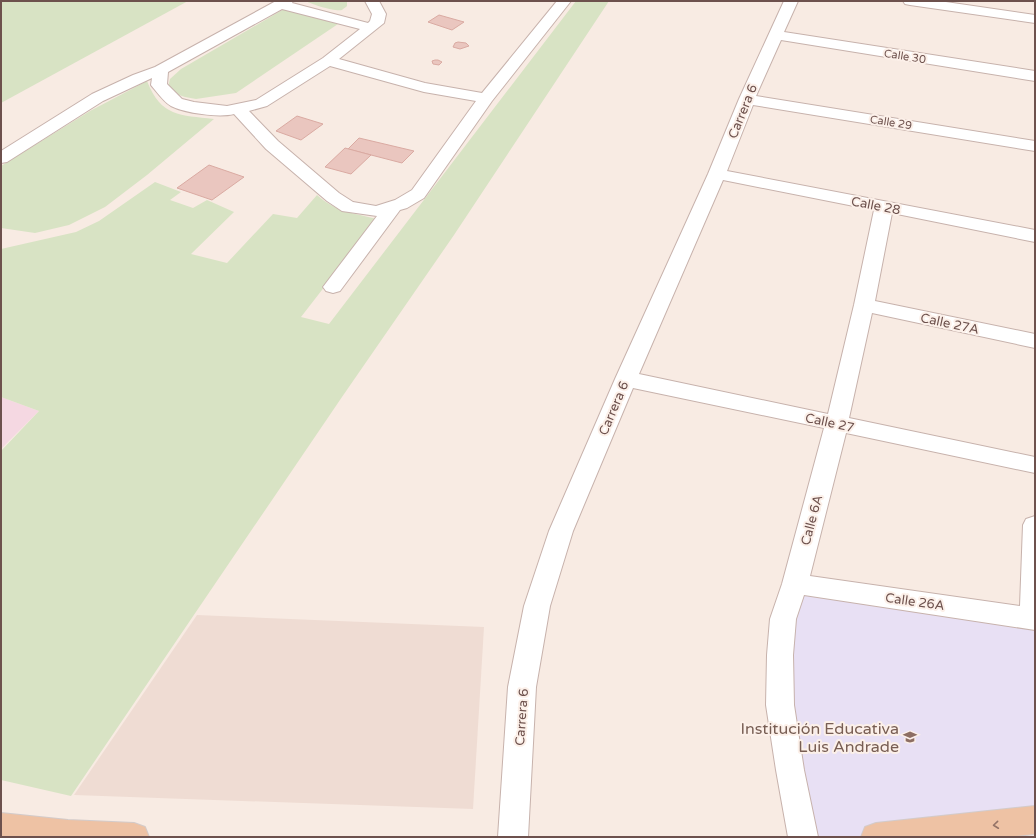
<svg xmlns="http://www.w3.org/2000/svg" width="1036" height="838" font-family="'Varela Round',sans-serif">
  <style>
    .residential { fill: #efdcd3 }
    .education { fill: #e8e0f4 }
    .medical { fill: #f5d8e2 }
    .green { fill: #d8e3c4 }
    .building { fill: #eac6bf; stroke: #daaaa2 }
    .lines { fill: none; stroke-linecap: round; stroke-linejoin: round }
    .minor-casing { stroke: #c7b2ac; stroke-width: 2 }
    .major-casing { stroke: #d3cbca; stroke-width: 2 }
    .minor { fill: #fff; fill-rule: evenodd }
    .major { fill: #eec2a4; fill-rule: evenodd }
    .oneway { stroke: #947367 }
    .labels { text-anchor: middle; stroke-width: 4; stroke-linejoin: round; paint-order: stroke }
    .far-street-label { font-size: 11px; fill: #6d514d; stroke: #fcf0e9 }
    .street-label { font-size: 13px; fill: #6d514d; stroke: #fcf0e9 }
    .near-education-label { font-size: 16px; fill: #785e54; stroke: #fcf0e9; text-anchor: end }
  </style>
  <rect width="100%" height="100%" fill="#f8ebe3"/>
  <polygon class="residential" points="197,615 484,627 473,809 74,795"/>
  <polygon class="education" points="795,584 1035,619 1035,820 876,837 803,837 790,770"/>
  <polygon class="medical" points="1,397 39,411 1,449"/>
  <g class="green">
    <polygon points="1,1 188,1 1,103"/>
    <path d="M306,1H347V6C346,7 343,9 342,10C336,12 310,4 306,1Z"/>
    <path d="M576,1H609L454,235L342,397L71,796L1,780V451L39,411L1,397V249L76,232L99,221L155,182L181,192L170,200L193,208L207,200L234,212L191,254L227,263L273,214L297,218L317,195C336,212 353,213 377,219L301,317L329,324Z"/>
    <polygon points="284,9 338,24 236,93 196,99 185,97 173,93 168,87 170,79 181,69"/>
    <path d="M147,81C161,117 180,115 214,119L147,175L105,207L69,225L35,233L1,228V166L90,111Z"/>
  </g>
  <g class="building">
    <polygon points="439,15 464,22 452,30 428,22"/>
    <polygon points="458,42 466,43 469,46 460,49 453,47 455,43"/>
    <polygon points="435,60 438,60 442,62 439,65 433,64 432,61"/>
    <polygon points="297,116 323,124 301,140 276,131"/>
    <polygon points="359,138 414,151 402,163 348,149"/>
    <polygon points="345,148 371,155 351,174 325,167"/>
    <polygon points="209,165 244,177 212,200 177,188"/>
  </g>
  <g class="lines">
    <g class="minor-casing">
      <g id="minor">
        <path d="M276,1H293L292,3L368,23L370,21L372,14L365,1H379L386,14L384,23L339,59L425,83L482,93L557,1H571L492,101L424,198L407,208L400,210L340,291L333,293L326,291L323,287L377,216L342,211L327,201L266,149L234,114C219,118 185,113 171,106C164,102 156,91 151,85L152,78L103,101L7,162L1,163V151L92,94L133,75L155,67ZM282,9L360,29L323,58L256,100L227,106L194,102L182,99L167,84L168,72ZM330,66L424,92L476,101L412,190L395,200L376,206L353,202L339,193L278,141L249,111L267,106Z"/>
        <path d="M784,1H798L784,32L1035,71V81L781,40L756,96L1035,141V151L753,105L727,171L1035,230V242L892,213L875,301L1035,334V348L872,313L849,418L1035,457V473L846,433L810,576L1020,606L1023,525L1026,519L1035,516V630L804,595L796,619L793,655L794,705L804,770L818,837H788L776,770L766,705L767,655L770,619L782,584L824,428L633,388L573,531L550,606L536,687L528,837H498L508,687L524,606L549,531L615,379L708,174L739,99ZM723,180L874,210L854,305L828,414L639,374Z"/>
        <polygon points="903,1 939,1 1035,15 1035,23 910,5 905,4"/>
      </g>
    </g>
    <g class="major-casing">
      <g id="major">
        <polygon points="1035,806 1035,834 1007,837 861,837 865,827 876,823"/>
        <polygon points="1,813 68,820 134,823 145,827 149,837 1,837"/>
      </g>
    </g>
    <use href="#minor" class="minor"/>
    <use href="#major" class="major"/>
  </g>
  <defs><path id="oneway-chevron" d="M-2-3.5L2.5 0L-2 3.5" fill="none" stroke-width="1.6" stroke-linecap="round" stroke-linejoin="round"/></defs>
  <use class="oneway" href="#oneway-chevron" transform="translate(996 825) rotate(174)"/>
  <defs>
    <g id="university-bare" transform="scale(1.08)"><path d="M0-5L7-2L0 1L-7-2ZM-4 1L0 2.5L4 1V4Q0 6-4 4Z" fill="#8d6e63" stroke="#fcf0e9" stroke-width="2.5" paint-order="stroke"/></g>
  </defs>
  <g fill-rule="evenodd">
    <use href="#university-bare" x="910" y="737"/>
  </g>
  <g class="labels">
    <g class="far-street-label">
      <text transform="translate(905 56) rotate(9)" y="4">Calle 30</text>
      <text transform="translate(891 122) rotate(9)" y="4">Calle 29</text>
    </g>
    <g class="street-label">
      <text transform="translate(742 111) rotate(-68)" y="5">Carrera 6</text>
      <text transform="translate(876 205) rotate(11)" y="5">Calle 28</text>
      <text transform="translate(950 323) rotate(12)" y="5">Calle 27A</text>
      <text transform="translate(613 408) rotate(-67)" y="5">Carrera 6</text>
      <text transform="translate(830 422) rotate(12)" y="5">Calle 27</text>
      <text transform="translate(811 520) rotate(-75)" y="5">Calle 6A</text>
      <text transform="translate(915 601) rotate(8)" y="5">Calle 26A</text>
      <text transform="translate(521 717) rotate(-86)" y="5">Carrera 6</text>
    </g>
    <g class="near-education-label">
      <text x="899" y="734">Institución Educativa<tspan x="899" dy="18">Luis Andrade</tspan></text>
    </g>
  </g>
  <rect width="1036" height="838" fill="none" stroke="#6d514d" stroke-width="4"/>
</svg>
